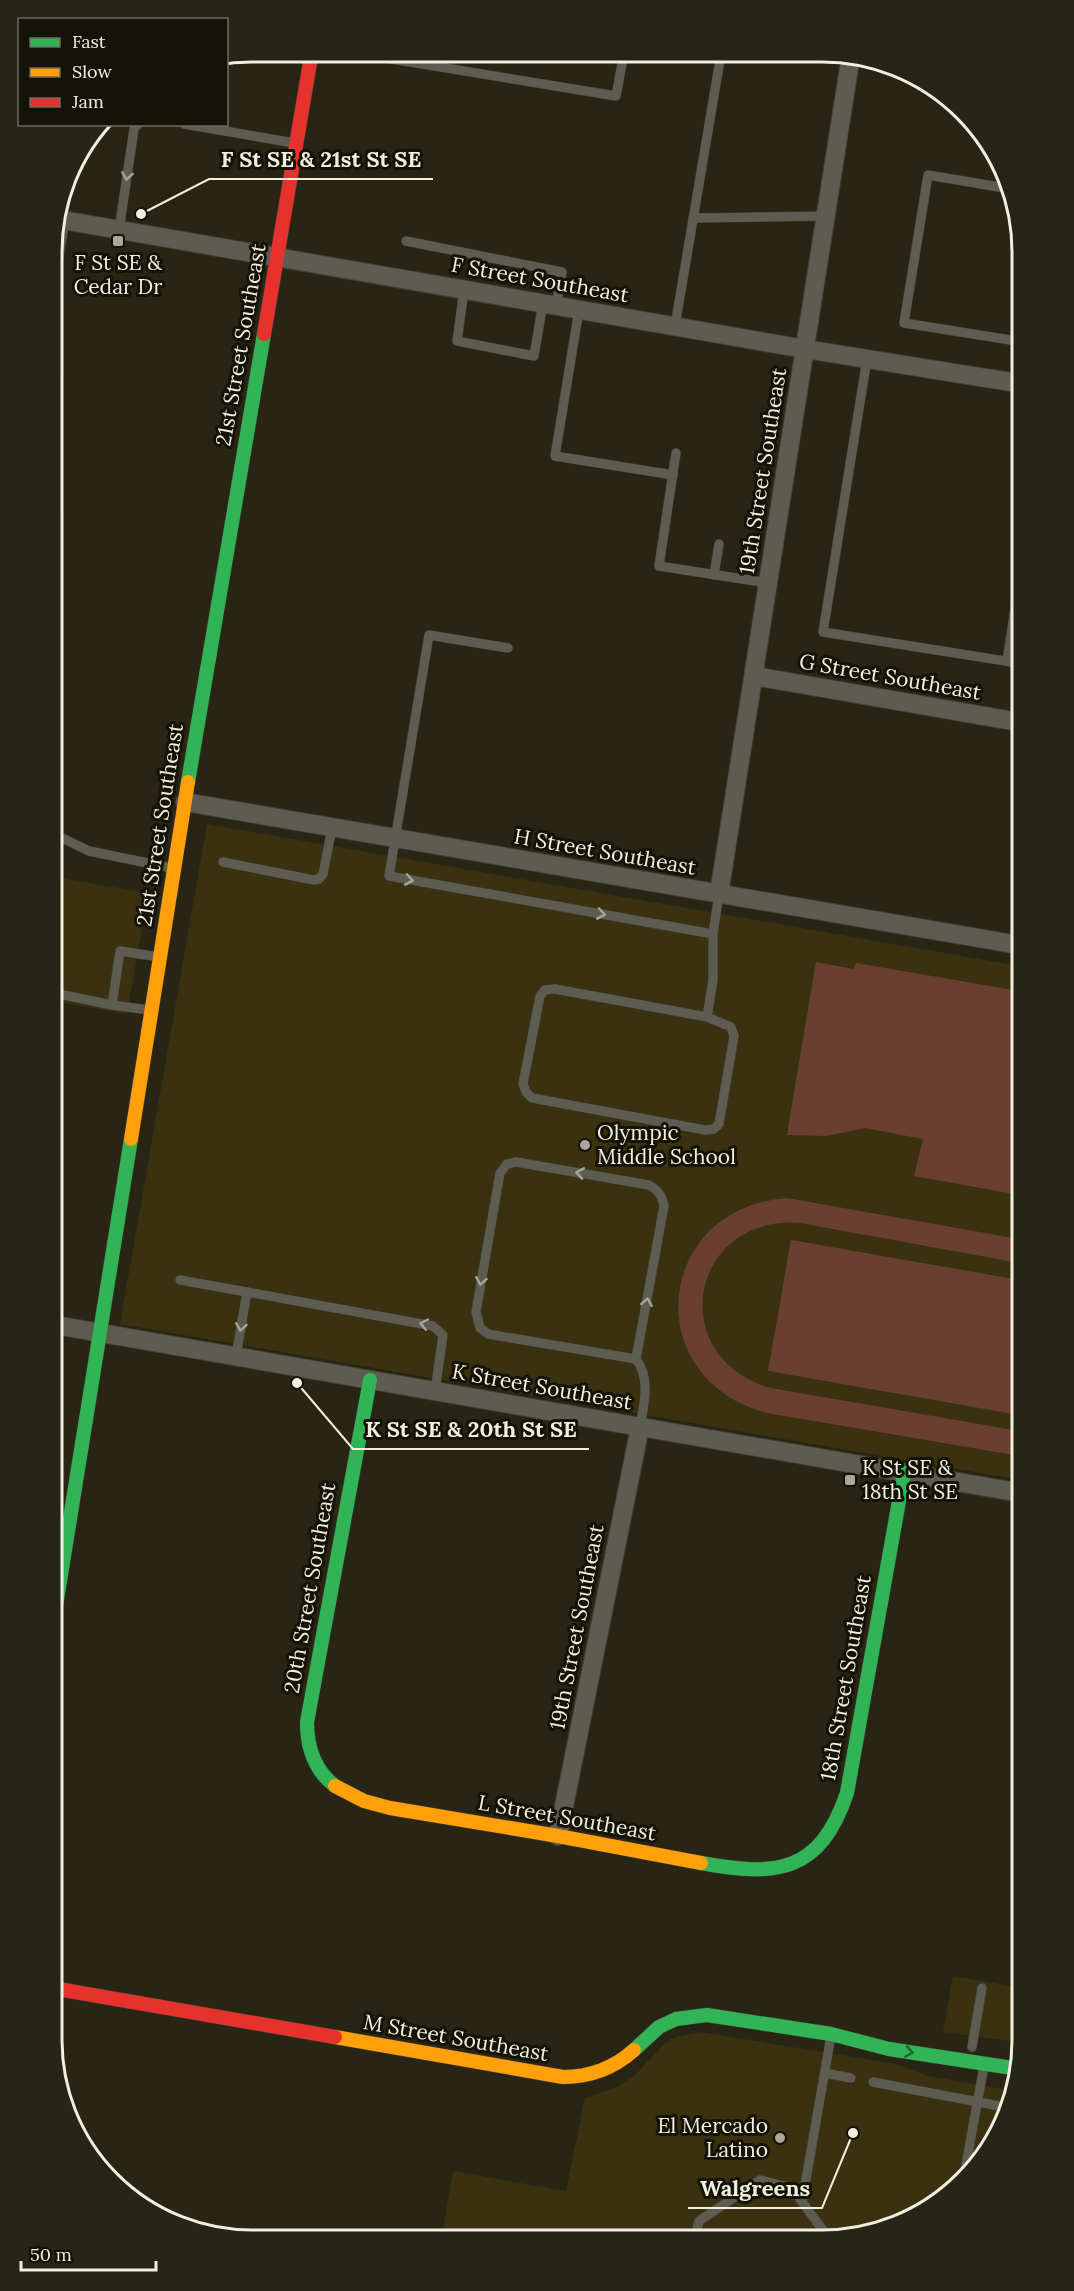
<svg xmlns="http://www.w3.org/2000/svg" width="1074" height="2291" font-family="Lora,serif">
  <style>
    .built { fill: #39310f }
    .green { fill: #694030 }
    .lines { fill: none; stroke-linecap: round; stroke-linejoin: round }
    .lane-casing { stroke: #423f34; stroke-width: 10 }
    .street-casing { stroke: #423f34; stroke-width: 20 }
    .fast-casing { stroke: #423f34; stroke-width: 15 }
    .slow-casing { stroke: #423f34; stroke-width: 15 }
    .jam-casing { stroke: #423f34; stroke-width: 15 }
    .lane { stroke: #5e5b50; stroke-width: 9 }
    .street { stroke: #5e5b50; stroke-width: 18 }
    .fast { stroke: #30b455; stroke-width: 14 }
    .slow { stroke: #ff9f0a; stroke-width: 14 }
    .jam { stroke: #e5322d; stroke-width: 14 }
    .oneway { stroke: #a8a598 }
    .oneway2 { stroke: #22642e }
    .poi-dot { fill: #aca898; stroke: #151307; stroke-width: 2 }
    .labels { text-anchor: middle; stroke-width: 6; stroke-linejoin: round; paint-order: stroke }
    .poi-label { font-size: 21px; fill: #f3efdf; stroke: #151307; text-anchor: start }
    .street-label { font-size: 21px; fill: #f3efdf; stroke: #151307 }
    .rim { fill: none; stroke: #f3efdf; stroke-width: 3 }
    .leader { fill: none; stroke: #f3efdf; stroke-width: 2 }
    .callout-dot { fill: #f3efdf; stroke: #151307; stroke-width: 2 }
    .callout-label { font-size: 22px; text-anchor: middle; font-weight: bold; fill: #f3efdf; stroke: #151307; stroke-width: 6; stroke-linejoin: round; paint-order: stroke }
  </style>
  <rect width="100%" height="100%" fill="#282515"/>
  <g class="built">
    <polygon points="207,824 1019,966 1021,1480 120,1324"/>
    <polygon points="54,877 148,893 127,1014 54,1001"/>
    <polygon points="953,1976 1022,1988 1023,2043 943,2032"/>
    <polygon points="702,2032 896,2064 928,2076 1014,2091 1008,2116 973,2171 934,2206 875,2233 442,2235 453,2171 566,2191 585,2098 616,2087 633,2077 664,2044 675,2037"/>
  </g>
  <g class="green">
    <polygon points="816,962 854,969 856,963 1019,991 1020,1195 914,1176 923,1139 865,1128 827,1136 787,1135"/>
    <path d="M787,1198L1020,1239V1263L800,1223C689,1214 664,1359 771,1388L1020,1431V1456L767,1413C638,1379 654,1208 787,1198Z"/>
    <polygon points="791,1240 1020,1280 1020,1415 768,1371"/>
  </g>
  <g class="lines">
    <g class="lane-casing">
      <g id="lane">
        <polyline points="349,52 616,96 624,53"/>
        <polyline points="184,124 294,143"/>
        <polyline points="1011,189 928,175 904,323 1017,341"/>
        <polyline points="693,218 826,216"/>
        <polyline points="119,230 134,129 138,124"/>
        <polyline points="406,241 562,272 556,306"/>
        <polyline points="464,290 457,341 534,356 543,303"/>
        <polyline points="579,310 555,456 673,475"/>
        <polyline points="675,326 721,54"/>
        <polyline points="867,359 823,632 1018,663"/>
        <polyline points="676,453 659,566 768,583"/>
        <polyline points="714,575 719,544"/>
        <polyline points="508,648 429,635 389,876 713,934"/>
        <polyline points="1007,661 1017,596"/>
        <polyline points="54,834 89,851 172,868"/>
        <polyline points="223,862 314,880 319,879 323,874 332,828"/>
        <polygon points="555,989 707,1017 731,1027 734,1036 719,1124 714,1129 705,1130 532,1098 526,1092 523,1084 540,996 545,990"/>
        <polyline points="54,993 112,1005"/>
        <polyline points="149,1010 112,1005 120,951 159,957"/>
        <polyline points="707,1017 713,980 713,934 719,894"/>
        <polyline points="180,1280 247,1292"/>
        <polyline points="236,1356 247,1292 433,1326 443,1335 435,1391"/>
        <path d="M636,1359L664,1206C662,1196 659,1191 649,1185L516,1162L507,1164L500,1173L476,1312L480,1328L488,1334L636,1359C651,1379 644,1404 640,1427"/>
        <polyline points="972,2047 982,1988"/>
        <polyline points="825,2073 851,2078"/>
        <polyline points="873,2082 1010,2108"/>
        <polyline points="963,2181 984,2066"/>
        <polyline points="802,2202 831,2036"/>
        <polyline points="924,2211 942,2199"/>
        <polyline points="696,2234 699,2221 760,2180 792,2188 825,2233"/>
      </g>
    </g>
    <g class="street-casing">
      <g id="street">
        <polyline points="57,219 805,349 1017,383"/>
        <polyline points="52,270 60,219"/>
        <polyline points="754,676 1018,722"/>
        <polyline points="185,802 1019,945"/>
        <polyline points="719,894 851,55"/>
        <polyline points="55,1325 1021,1493"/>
        <polyline points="558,1836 640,1427"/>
      </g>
    </g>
    <g class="fast-casing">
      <g id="fast">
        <polyline points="188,782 264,334"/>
        <polyline points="56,1606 131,1139"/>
        <path d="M335,1786C314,1770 307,1747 307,1722L370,1380"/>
        <path d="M701,1863C777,1877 820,1873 847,1793L904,1473"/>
        <polyline points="634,2050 659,2027 676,2019 707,2015 831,2034 889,2049 1019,2069"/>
      </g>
    </g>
    <g class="slow-casing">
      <g id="slow">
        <polyline points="131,1139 188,782"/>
        <polyline points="335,1786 364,1801 390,1808 558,1836 701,1863"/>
        <path d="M335,2037L563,2077C589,2077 614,2068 634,2050"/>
      </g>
    </g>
    <g class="jam-casing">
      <g id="jam">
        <polyline points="264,334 312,51"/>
        <polyline points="58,1989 335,2037"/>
      </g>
    </g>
    <use href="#lane" class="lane"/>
    <use href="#street" class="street"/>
    <use href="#fast" class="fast"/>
    <use href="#slow" class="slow"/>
    <use href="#jam" class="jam"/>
  </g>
  <defs><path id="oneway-chevron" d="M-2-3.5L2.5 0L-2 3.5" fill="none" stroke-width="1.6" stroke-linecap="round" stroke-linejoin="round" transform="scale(1.5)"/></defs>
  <g class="oneway">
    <use href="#oneway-chevron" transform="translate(127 176) rotate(99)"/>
    <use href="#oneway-chevron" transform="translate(409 880) rotate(10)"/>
    <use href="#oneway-chevron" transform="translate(601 914) rotate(10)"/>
    <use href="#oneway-chevron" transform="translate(580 1173) rotate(-170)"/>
    <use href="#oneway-chevron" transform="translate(481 1281) rotate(100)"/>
    <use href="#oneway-chevron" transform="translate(647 1302) rotate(-80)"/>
    <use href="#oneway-chevron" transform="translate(424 1324) rotate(-168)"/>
    <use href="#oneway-chevron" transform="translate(241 1327) rotate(99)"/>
  </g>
  <use class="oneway2" href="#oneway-chevron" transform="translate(909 2052) rotate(9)"/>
  <g class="poi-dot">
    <rect x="112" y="235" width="12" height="12" rx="3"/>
    <circle cx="585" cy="1145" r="6"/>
    <rect x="844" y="1474" width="12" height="12" rx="3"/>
    <circle cx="780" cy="2138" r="6"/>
  </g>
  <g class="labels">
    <g class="poi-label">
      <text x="118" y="270" text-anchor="middle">F St SE &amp;<tspan x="118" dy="24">Cedar Dr</tspan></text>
      <text x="597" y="1140">Olympic<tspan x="597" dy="24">Middle School</tspan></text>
      <text x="862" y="1475">K St SE &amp;<tspan x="862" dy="24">18th St SE</tspan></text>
      <text x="768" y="2133" text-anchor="end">El Mercado<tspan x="768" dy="24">Latino</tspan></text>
    </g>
    <g class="street-label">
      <text transform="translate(540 280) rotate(10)" y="7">F Street Southeast</text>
      <text transform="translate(241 345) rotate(-80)" y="7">21st Street Southeast</text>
      <text transform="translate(763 471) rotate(-81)" y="7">19th Street Southeast</text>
      <text transform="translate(890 677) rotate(10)" y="7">G Street Southeast</text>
      <text transform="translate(160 825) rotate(-81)" y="7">21st Street Southeast</text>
      <text transform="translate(605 852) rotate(10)" y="7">H Street Southeast</text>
      <text transform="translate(542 1387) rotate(10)" y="7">K Street Southeast</text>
      <text transform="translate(310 1588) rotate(-80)" y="7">20th Street Southeast</text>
      <text transform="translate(577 1627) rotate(-79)" y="7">19th Street Southeast</text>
      <text transform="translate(846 1678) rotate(-80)" y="7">18th Street Southeast</text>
      <text transform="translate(567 1818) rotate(10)" y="7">L Street Southeast</text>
      <text transform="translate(456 2038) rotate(10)" y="7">M Street Southeast</text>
    </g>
  </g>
  <path d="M0 0H1074V2291H0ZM252 62H822A190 190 0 0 1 1012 252V2040A190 190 0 0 1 822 2230H252A190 190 0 0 1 62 2040V252A190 190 0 0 1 252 62Z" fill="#272518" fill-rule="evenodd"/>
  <path class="rim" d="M252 62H822A190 190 0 0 1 1012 252V2040A190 190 0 0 1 822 2230H252A190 190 0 0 1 62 2040V252A190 190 0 0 1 252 62Z"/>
  <path class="leader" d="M141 214L209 179H433M297 1383L353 1449H589M853 2133L822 2208H688"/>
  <g class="callout-dot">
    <circle cx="141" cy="214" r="6"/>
    <circle cx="297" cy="1383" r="6"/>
    <circle cx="853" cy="2133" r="6"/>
  </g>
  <g class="callout-label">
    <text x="321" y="167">F St SE &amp; 21st St SE</text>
    <text x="471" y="1437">K St SE &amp; 20th St SE</text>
    <text x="755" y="2196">Walgreens</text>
  </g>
  <rect x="18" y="18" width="210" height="108" fill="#151307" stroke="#6e6b5d" stroke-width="1.5"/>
  <rect x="30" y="38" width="30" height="9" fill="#30b455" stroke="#6e6b5d" stroke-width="1.5"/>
  <text x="72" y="48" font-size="18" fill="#f3efdf">Fast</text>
  <rect x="30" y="68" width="30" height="9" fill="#ff9f0a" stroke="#6e6b5d" stroke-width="1.5"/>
  <text x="72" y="78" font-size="18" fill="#f3efdf">Slow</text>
  <rect x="30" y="98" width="30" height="9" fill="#e5322d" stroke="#6e6b5d" stroke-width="1.5"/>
  <text x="72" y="108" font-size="18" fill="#f3efdf">Jam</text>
  <path d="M21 2261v9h135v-9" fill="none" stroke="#f3efdf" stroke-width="3"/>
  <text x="30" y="2261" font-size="18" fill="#f3efdf" stroke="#151307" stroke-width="4.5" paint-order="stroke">50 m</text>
</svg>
